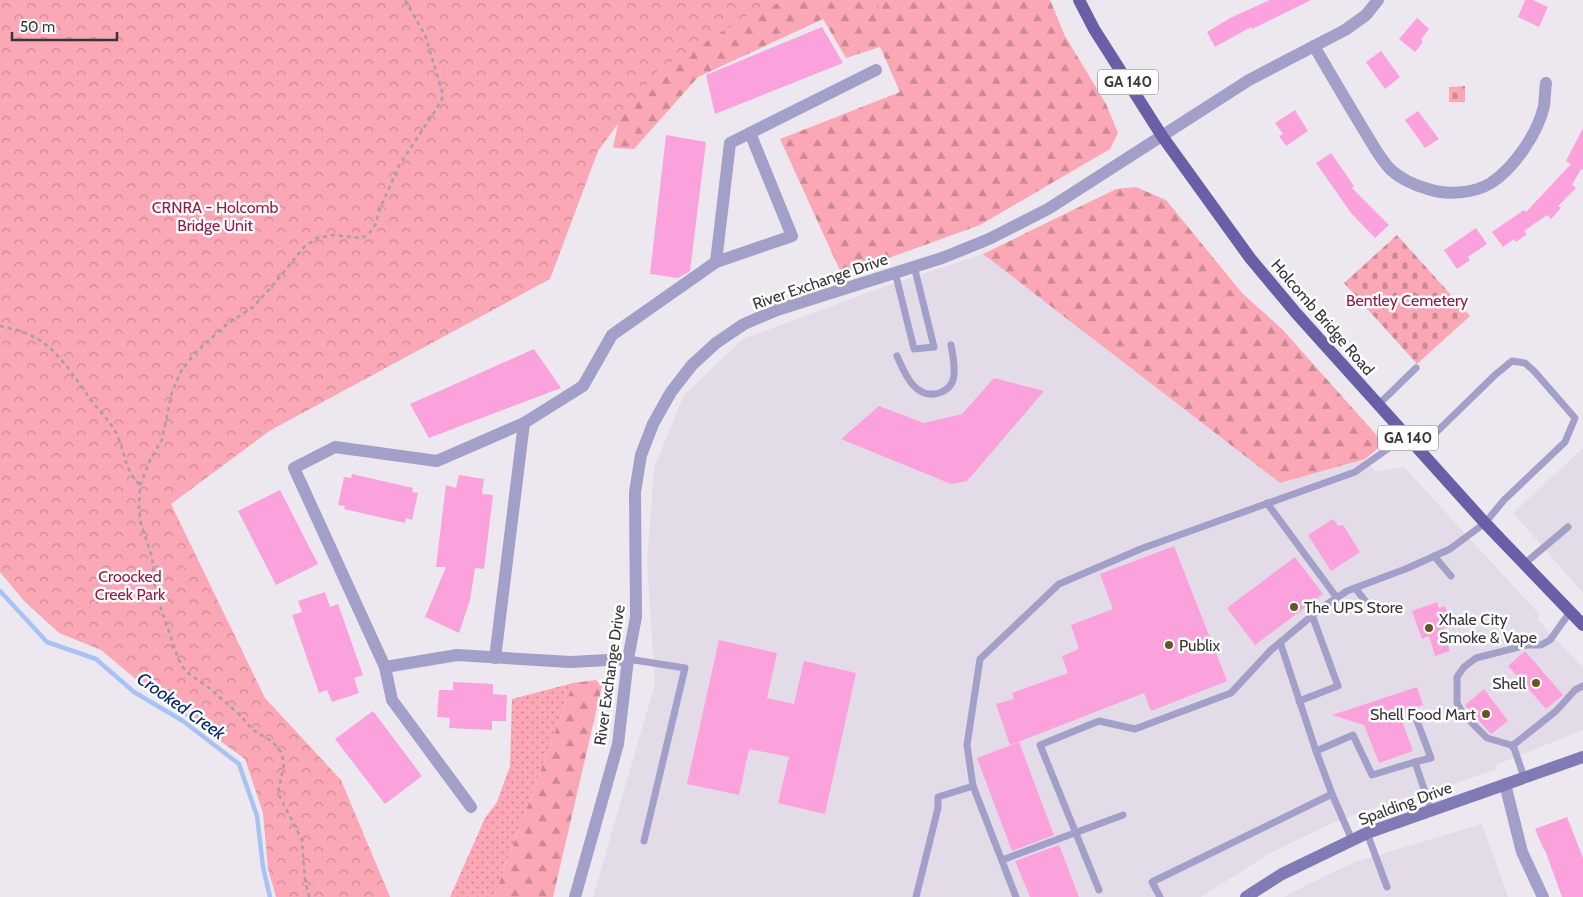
<svg xmlns="http://www.w3.org/2000/svg" width="1583" height="897" font-family="Cabin,sans-serif">
  <style>
    .built { fill: #e4dbe8 }
    .grass { fill: url(#grass-dots) }
    .forest { fill: url(#forest-firs) }
    .cemetery { fill: url(#cemetery-stones) }
    .park { fill: url(#park-crowns) }
    .lines { fill: none; stroke-linecap: round; stroke-linejoin: round }
    .stream { stroke: #a7c3f5; stroke-width: 4.5 }
    .building { fill: #fba1dc }
    .path { stroke: #a4a0a6; stroke-width: 2.5; stroke-dasharray: 4 4; stroke-linecap: butt }
    .lane { stroke: #a29fc8; stroke-width: 7 }
    .street { stroke: #a29fc8; stroke-width: 12 }
    .secondary { stroke: #807ab5; stroke-width: 12 }
    .primary { stroke: #685fa6; stroke-width: 12 }
    .poi-dot { fill: #685423; stroke: #fff; stroke-width: 2 }
    .labels { text-anchor: middle; stroke-width: 5; stroke-linejoin: round; paint-order: stroke }
    .shield { fill: #fff; stroke: #747274; stroke-width: 1 }
    .shield-label { font-size: 15px; font-weight: bold; fill: #383639 }
    .park-label { font-size: 16px; fill: #961a44; stroke: #fff }
    .street-label { font-size: 16px; fill: #383639; stroke: #fff }
    .poi-label { font-size: 16px; fill: #383639; stroke: #fff; text-anchor: start }
    .water-label { font-size: 18px; font-style: italic; fill: #03286e; stroke: #fff }
  </style>
  <defs>
    <pattern id="grass-dots" width="8" height="8" patternUnits="userSpaceOnUse" patternTransform="scale(1.25)"><rect width="8" height="8" fill="#fba7b6"/><path d="M2 2h.1M6 6h.1" fill="none" stroke="#cc8995" stroke-width="1.8" stroke-linecap="round"/></pattern>
    <pattern id="forest-firs" width="22" height="20" patternUnits="userSpaceOnUse" patternTransform="scale(1.25)"><rect width="22" height="20" fill="#fba7b6"/><path d="M5 1l3.5 6h-7zM16 11l3.5 6h-7z" fill="#cc8995"/></pattern>
    <pattern id="cemetery-stones" width="16" height="16" patternUnits="userSpaceOnUse" patternTransform="scale(1.25)"><rect width="16" height="16" fill="#fba7b6"/><path d="M2 7V4a2 2 0 0 1 4 0v3zM10 15v-3a2 2 0 0 1 4 0v3z" fill="#cc8995"/></pattern>
    <pattern id="park-crowns" width="20" height="18" patternUnits="userSpaceOnUse" patternTransform="scale(1.25)"><rect width="20" height="18" fill="#fba7b6"/><path d="M2 6a3 3 0 1 1 6 0M12 15a3 3 0 1 1 6 0" fill="none" stroke="#cc8995"/></pattern>
  </defs>
  <rect width="100%" height="100%" fill="#ede8f0"/>
  <g class="built">
    <polygon points="983,254 1280,483 1365,459 1376,472 1404,467 1540,615 1537,619 1583,668 1583,730 1496,765 1497,769 1445,787 1373,808 1330,824 1267,855 1201,897 593,897 655,684 647,562 654,468 684,395 743,339 880,288"/>
    <polygon points="1583,448 1583,593 1513,513"/>
    <polygon points="1482,824 1508,897 1284,897 1308,884 1355,862"/>
  </g>
  <polygon class="grass" points="573,683 494,897 450,897 485,818 497,802 510,766 512,699"/>
  <g class="forest">
    <polygon points="644,0 1050,0 1065,36 1106,104 1118,133 1110,149 980,225 842,275 780,139 900,92 880,47 846,58 823,19 698,77 634,149 613,148"/>
    <polygon points="1136,187 1166,200 1242,293 1282,329 1380,439 1381,446 1365,459 1280,483 983,254 1116,189"/>
    <polygon points="596,680 602,686 553,897 494,897 573,683"/>
  </g>
  <g class="cemetery">
    <polygon points="1465,86 1465,102 1449,102 1449,87"/>
    <polygon points="1397,235 1470,316 1417,364 1344,283"/>
  </g>
  <g class="park">
    <polygon points="0,0 791,0 761,8 656,72 598,151 550,279 271,430 171,504 265,698 341,780 390,897 276,897 268,869 263,813 245,759 144,686 101,650 59,633 24,601 0,572"/>
    <polygon points="859,0 874,0 883,12"/>
  </g>
  <g class="lines">
    <polyline class="stream" points="0,591 47,642 96,659 134,692 183,721 239,764 257,816 263,867 270,897"/>
  </g>
  <g class="building">
    <polygon points="1270,0 1311,0 1252,29 1251,27 1215,47 1207,32 1230,18"/>
    <polygon points="1525,0 1533,0 1548,7 1539,27 1518,17"/>
    <polygon points="1417,18 1429,29 1421,39 1423,42 1415,52 1399,39"/>
    <polygon points="822,27 843,63 715,114 706,75"/>
    <polygon points="1381,51 1400,77 1385,89 1366,62"/>
    <polygon points="1295,110 1308,131 1286,146 1279,136 1283,134 1275,123"/>
    <polygon points="1418,111 1439,139 1425,148 1405,120"/>
    <polygon points="1583,128 1583,170 1581,169 1572,185 1576,188 1558,206 1561,208 1551,219 1547,215 1524,231 1527,234 1516,242 1514,239 1503,247 1492,232 1524,210 1526,212 1571,164 1566,161"/>
    <polygon points="666,135 706,142 690,271 678,278 650,274"/>
    <polygon points="1331,153 1354,186 1352,188 1389,225 1375,238 1351,213 1316,163"/>
    <polygon points="1476,228 1487,244 1468,257 1470,260 1457,269 1444,250"/>
    <polygon points="534,349 561,388 429,438 410,404"/>
    <polygon points="994,378 1044,391 967,481 951,484 841,439 879,406 924,423 962,414"/>
    <polygon points="352,474 413,488 412,492 418,493 412,520 406,518 405,523 344,509 345,506 338,505 344,477 351,478"/>
    <polygon points="459,475 484,479 482,494 493,495 484,569 475,568 470,600 459,633 425,617 446,567 436,567 446,485 456,488"/>
    <polygon points="280,490 318,564 276,585 238,511"/>
    <polygon points="1333,519 1338,526 1343,525 1360,552 1331,571 1308,535"/>
    <polygon points="1174,546 1227,681 1151,711 1144,693 1010,745 996,704 1014,699 1012,693 1068,673 1062,656 1079,649 1071,625 1113,609 1100,574"/>
    <polygon points="1295,557 1323,594 1255,645 1227,608"/>
    <polygon points="325,592 330,607 338,604 363,675 354,678 359,693 332,702 327,690 319,693 292,615 302,612 298,601"/>
    <polygon points="1437,602 1439,608 1445,606 1452,626 1442,629 1450,651 1435,656 1429,636 1422,639 1412,611"/>
    <polygon points="719,640 777,653 767,698 794,704 804,661 856,673 825,814 778,803 789,757 749,749 739,795 687,784"/>
    <polygon points="1525,651 1563,695 1546,709 1508,666"/>
    <polygon points="453,682 493,684 493,694 507,695 506,721 492,721 492,730 449,728 450,718 437,717 439,690 453,690"/>
    <polygon points="1417,687 1423,705 1399,713 1413,751 1379,763 1364,725 1332,715"/>
    <polygon points="1484,689 1508,721 1491,734 1465,705"/>
    <polygon points="373,711 422,776 385,804 335,739"/>
    <polygon points="1019,742 1054,835 1012,851 977,758"/>
    <polygon points="1567,817 1583,858 1583,897 1562,897 1545,850 1544,850 1535,829"/>
    <polygon points="1059,845 1079,897 1030,897 1015,861"/>
  </g>
  <g class="lines">
    <g class="path">
      <path d="M0,326C8,328 18,330 26,333C56,345 73,376 91,400C101,413 112,423 118,437C126,457 124,468 140,485"/>
      <polyline points="309,897 305,879 302,840 278,793 284,764 281,752 273,742 253,730 240,715 209,688 188,673 182,666 178,658 156,594 152,557 141,524 139,511 140,485 151,458 162,440 172,392 181,371 196,352 227,324 253,307 274,284 304,247 317,238 333,235 362,238 369,234 375,225 381,206 400,164 435,111 442,99 442,91 425,35 405,0"/>
    </g>
    <g class="lane">
      <polyline points="895,272 914,349 934,347 914,266"/>
      <path d="M897,356C905,374 915,400 939,393C945,391 951,387 953,380C956,370 953,355 951,345"/>
      <polyline points="1378,405 1416,368"/>
      <polyline points="1267,503 1337,598"/>
      <polyline points="1434,556 1451,576"/>
      <polyline points="1524,564 1568,527"/>
      <polyline points="1355,588 1370,607"/>
      <polyline points="1280,642 1316,751 1332,794"/>
      <polyline points="628,659 685,668 644,841"/>
      <polyline points="1299,701 1338,686 1312,615"/>
      <polyline points="1512,746 1556,711 1575,690 1583,686"/>
      <polyline points="1316,751 1353,735 1372,775 1415,762 1431,810"/>
      <polyline points="1415,762 1431,758 1417,721"/>
      <polyline points="1524,777 1514,748 1511,745 1487,738 1463,714 1457,703 1457,677 1464,667 1476,658 1527,645 1541,645 1550,640 1570,612"/>
      <polyline points="1367,833 1387,887"/>
      <polyline points="1002,860 1123,815"/>
      <polyline points="1099,890 1040,745 1099,721 1135,729 1231,693 1271,650 1320,609 1347,591 1408,568 1450,549 1485,523 1504,500 1565,442 1575,418 1534,371 1525,363 1512,361 1495,375 1419,449"/>
      <polyline points="916,897 938,808 938,797 973,786"/>
      <polyline points="1016,897 973,786 967,745 980,659 1059,584 1143,548 1355,472 1406,436"/>
      <polyline points="1160,897 1152,882 1332,794 1352,840"/>
    </g>
    <g class="street">
      <path d="M1314,46C1331,75 1348,104 1365,132C1373,145 1380,159 1391,170C1401,179 1414,185 1428,189C1446,195 1473,194 1491,183C1514,168 1538,133 1544,106C1545,98 1545,90 1546,83"/>
      <polyline points="716,262 792,236 750,133"/>
      <polyline points="495,658 524,423"/>
      <polyline points="385,667 457,655 570,662 628,659"/>
      <polyline points="1505,784 1522,852 1543,897"/>
      <polyline points="471,807 392,700 385,667 294,468 335,447 437,461 524,423 583,386 612,335 716,262 730,143 876,70"/>
      <polyline points="575,897 618,744 628,659 636,617 635,492 641,455 653,424 671,392 692,365 716,343 744,324 777,310 942,258 989,239 1048,209 1249,80 1345,30 1366,15 1378,0"/>
    </g>
    <polyline class="secondary" points="1246,897 1282,874 1367,833 1583,757"/>
    <polyline class="primary" points="1079,0 1094,29 1162,136 1250,258 1296,313 1485,523 1583,625"/>
  </g>
  <g class="poi-dot">
    <circle cx="1294" cy="607" r="5"/>
    <circle cx="1429" cy="628" r="5"/>
    <circle cx="1169" cy="645" r="5"/>
    <circle cx="1536" cy="683" r="5"/>
    <circle cx="1486" cy="714" r="5"/>
  </g>
  <g class="labels">
    <g class="shield">
      <rect x="1098" y="69.5" width="60" height="25" rx="4"/>
      <rect x="1378" y="425.5" width="60" height="25" rx="4"/>
    </g>
    <g class="shield-label">
      <text x="1128" y="87">GA 140</text>
      <text x="1408" y="443">GA 140</text>
    </g>
    <g class="park-label">
      <text x="215" y="213">CRNRA - Holcomb<tspan x="215" dy="18">Bridge Unit</tspan></text>
      <text x="1407" y="306">Bentley Cemetery</text>
      <text x="130" y="582">Croocked<tspan x="130" dy="18">Creek Park</tspan></text>
    </g>
    <g class="street-label">
      <text transform="translate(820 281) rotate(-19)" y="6">River Exchange Drive</text>
      <text transform="translate(1323 317) rotate(49)" y="6">Holcomb Bridge Road</text>
      <text transform="translate(609 675) rotate(-82)" y="6">River Exchange Drive</text>
      <text transform="translate(1405 803) rotate(-20)" y="6">Spalding Drive</text>
    </g>
    <g class="poi-label">
      <text x="1304" y="613">The UPS Store</text>
      <text x="1439" y="625">Xhale City<tspan x="1439" dy="18">Smoke &amp; Vape</tspan></text>
      <text x="1179" y="651">Publix</text>
      <text x="1526" y="689" text-anchor="end">Shell</text>
      <text x="1476" y="720" text-anchor="end">Shell Food Mart</text>
    </g>
    <g class="water-label">
      <text transform="translate(181 706) rotate(35)" y="6">Crooked Creek</text>
    </g>
  </g>
  <path d="M12 32v8h105v-8" fill="none" stroke="#383639" stroke-width="2.5"/>
  <text x="20" y="32" font-size="15" fill="#383639" stroke="#ffffff" stroke-width="4" paint-order="stroke">50 m</text>
</svg>
